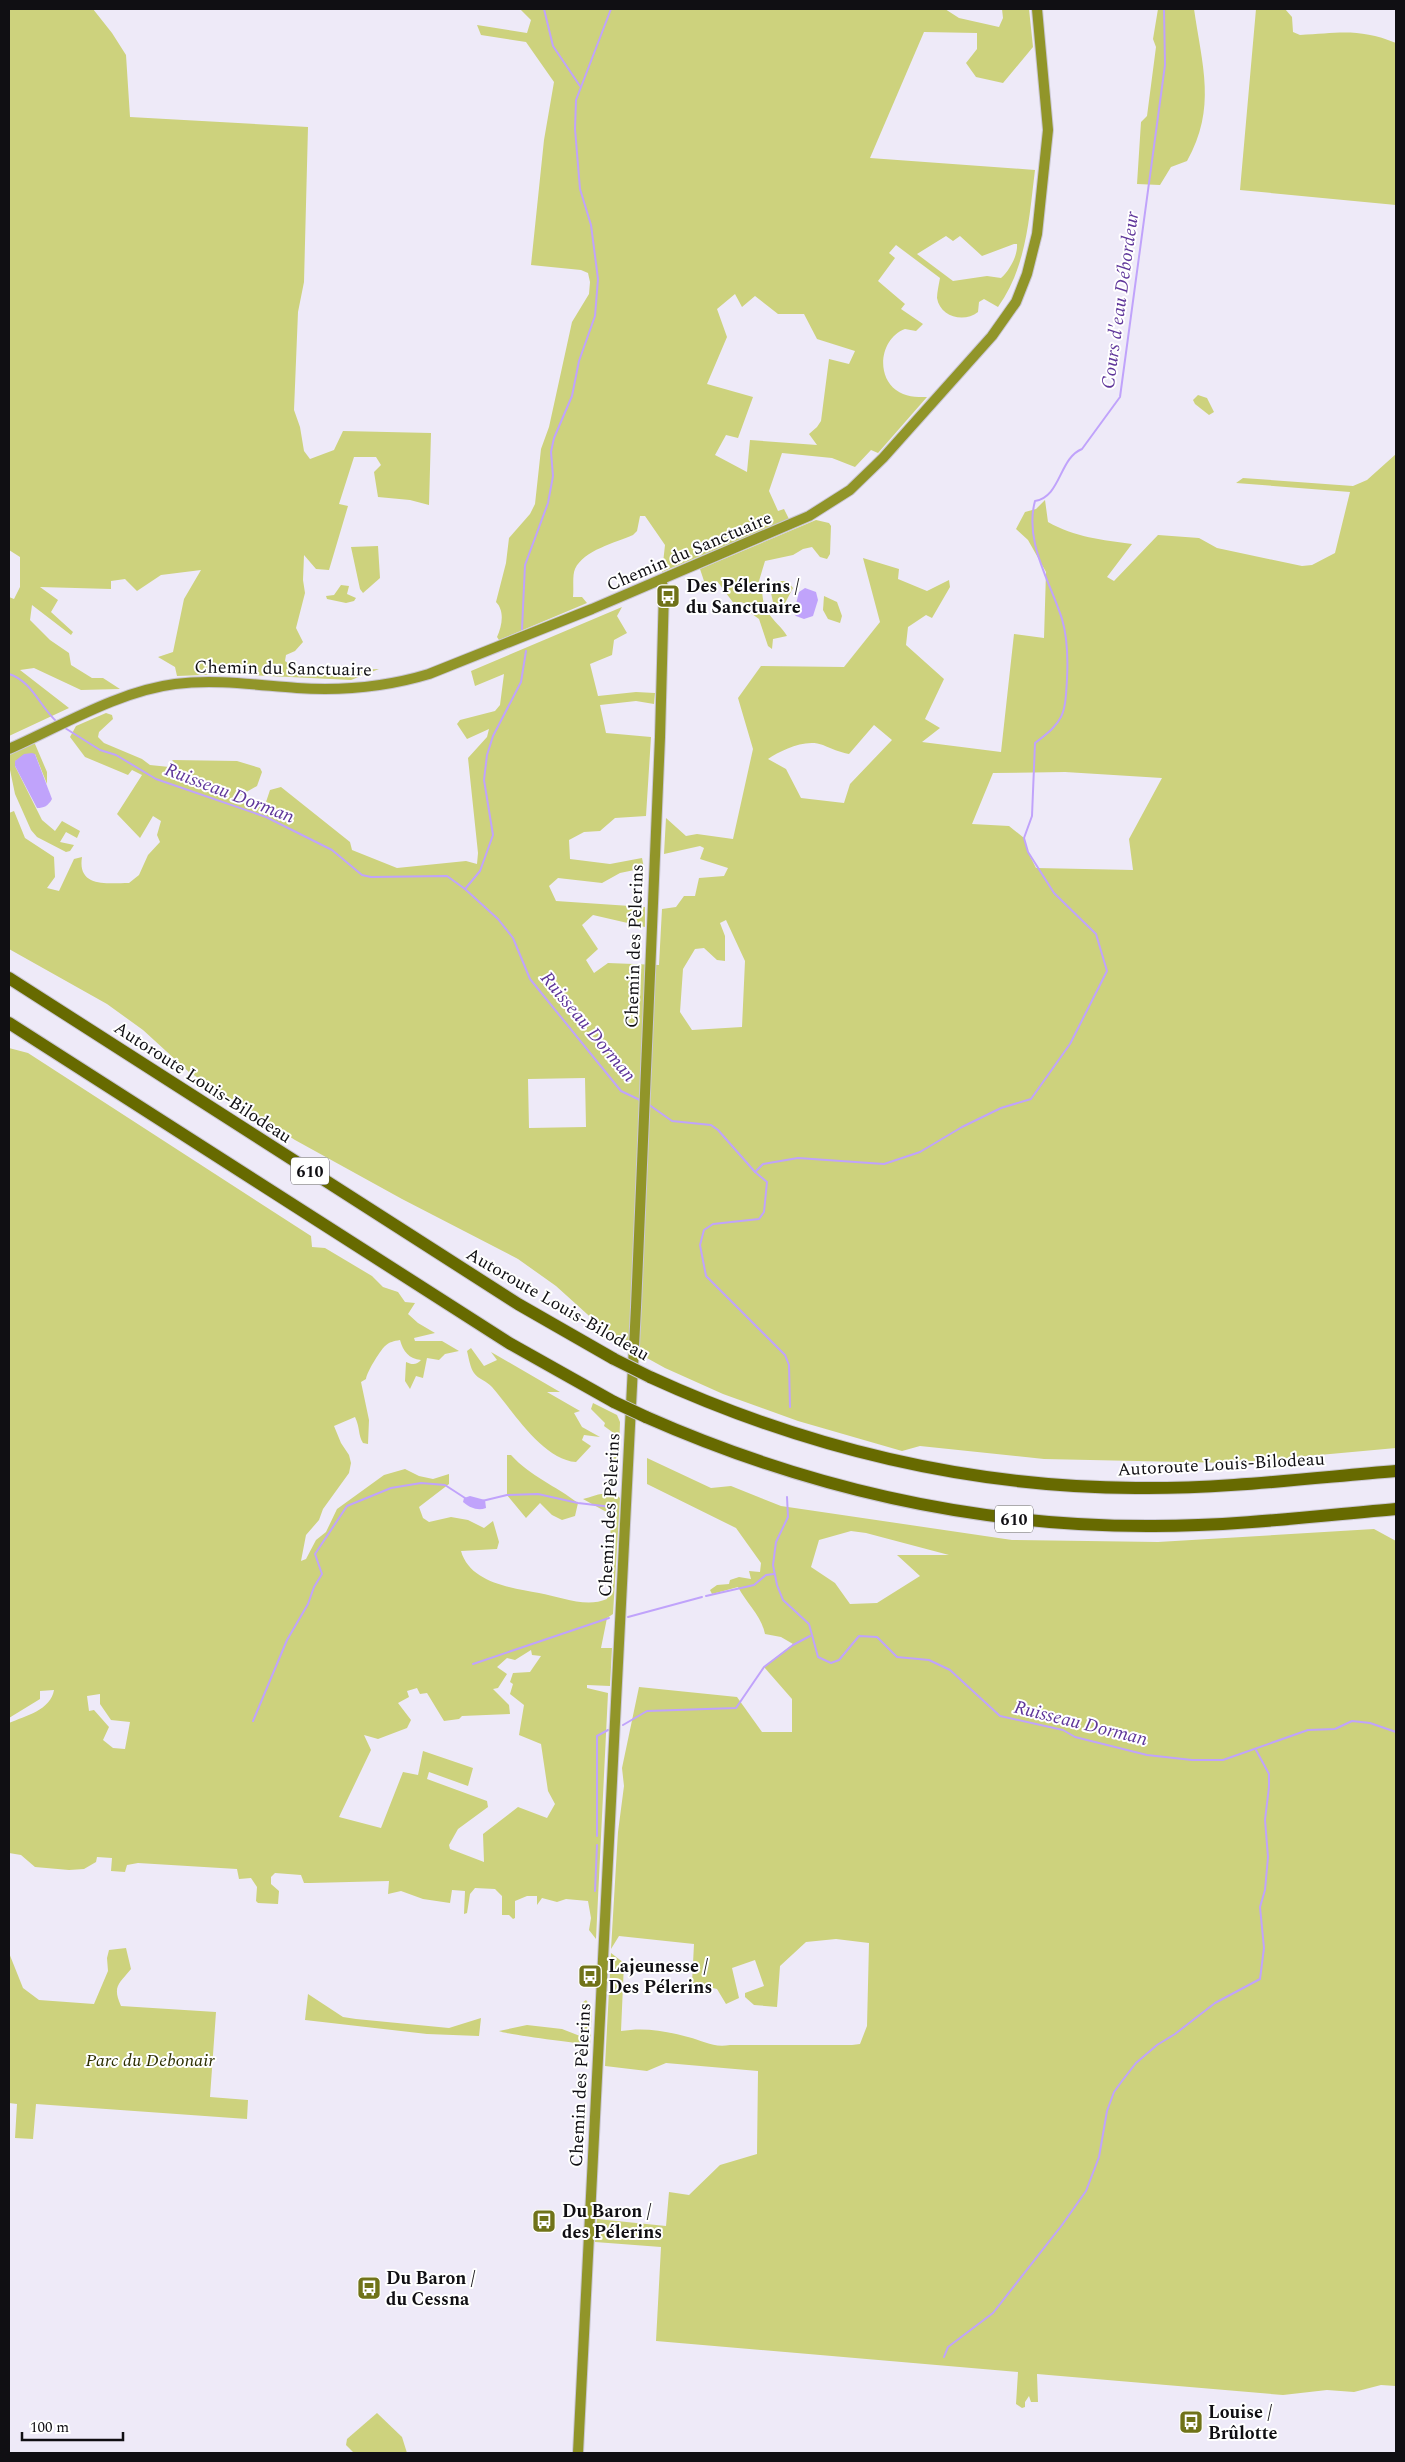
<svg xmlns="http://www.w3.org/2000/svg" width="1405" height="2462" font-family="Spectral,serif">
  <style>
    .green { fill: #cdd27d; fill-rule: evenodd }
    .water { fill: #c0a3fb }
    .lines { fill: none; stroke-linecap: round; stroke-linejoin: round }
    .stream { stroke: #c0a3fb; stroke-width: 2 }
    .secondary-casing { stroke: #cac7d3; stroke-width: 12 }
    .highway-casing { stroke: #cac7d3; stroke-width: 14 }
    .secondary { stroke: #919529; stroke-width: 10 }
    .highway { stroke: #676a00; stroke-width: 12 }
    .highway-bridge-casing { stroke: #cac7d3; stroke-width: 14; stroke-linecap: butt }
    .highway-bridge { stroke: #676a00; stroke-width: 12 }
    .labels { text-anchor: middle; stroke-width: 4; stroke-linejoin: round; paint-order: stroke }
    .shield { fill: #fff; stroke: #58575a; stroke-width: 1 }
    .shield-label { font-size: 16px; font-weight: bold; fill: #100f13 }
    .street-label { font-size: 18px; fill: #100f13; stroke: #fff }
    .poi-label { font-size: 18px; font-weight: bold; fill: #100f13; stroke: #fff; text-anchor: start }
    .park-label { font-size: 18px; font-style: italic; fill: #2c2e01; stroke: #fff }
    .water-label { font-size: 19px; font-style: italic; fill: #5f369a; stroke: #fff }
  </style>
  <rect width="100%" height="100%" fill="#eeeaf8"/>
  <g class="green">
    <path d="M9,9H93L112,33L126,55L130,117L308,127L304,282L298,312L294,410L300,427L304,451L310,459L334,450L343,431L431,433L429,505L410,500L378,497L374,472L381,465L376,457H354L339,504L348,506L329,570L316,569L304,555L303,580L305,593L296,628L303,642L295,651L286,655L285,661C305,679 353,670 379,669L351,680L228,674L177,676L175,667L158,657L173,652L184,599L201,570L161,575L137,591L125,579L111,581V589L40,587L58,600L51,612L73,632L71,635L32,605L30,620L50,640L69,653L71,665L92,678H103L120,689L81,690L34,668L20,670L69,708L9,736V597L14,599L20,587V557L9,550Z"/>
    <path d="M520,9H945L959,18L999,27L1003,18L1002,9H1029L1033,47L1003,83L976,77L966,63L977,49V33L924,32L870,158L1035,170C1029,218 1027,266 998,307L984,299L979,302L978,312C964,323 940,317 937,298C937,292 939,284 940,278L896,245L889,253L895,258L878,281L905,304L901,309L923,324L916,331L905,329C881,338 875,374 896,390C905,397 916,397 927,397L878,453L871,450L855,467L832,458L782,453L769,491L778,511L784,509L789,519L662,572L665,545L645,516H640L637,531L633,535C615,543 584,550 575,569C572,576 574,588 573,597H582L587,603L499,640L497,637C502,626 505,611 496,602L506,563L509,538L530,514L535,504L541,449L549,427L572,322L589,294L590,282L588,273L581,270L531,265L544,140L554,82L526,42L481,35L477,25L527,33L531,20ZM946,236L953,241L960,236L982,256L1014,244H1017C1018,256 1009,271 1001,278L987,276L953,281L917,254ZM735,294L742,307L755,296L778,314H804L817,339L855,351L849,364L829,359L821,421L817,427L809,434L817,445L750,440L747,472L715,455L726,435L738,438L753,397L707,384L727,337L717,309Z"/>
    <path d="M1158,9H1194C1202,65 1217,108 1187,161L1171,167L1160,185L1137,184L1141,122L1147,116L1156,47L1153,39Z"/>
    <path d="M1256,9H1285L1292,17L1293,32L1300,35C1339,33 1359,28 1396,43V205L1240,190Z"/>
    <polygon points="1198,395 1207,398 1214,412 1209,415 1195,404 1193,400"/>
    <path d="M1396,454V1448L1230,1463L1044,1459L920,1446L902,1451L798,1421L723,1394L665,1368L618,1342L556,1286L518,1259L402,1199L295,1140L189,1072L143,1030L107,1004L9,949V813L14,811L25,838L54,857L55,877L47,888L59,891L74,859L82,857C77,888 108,883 129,883L139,875L148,855L160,842L157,835L161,821L153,816L140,838L117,814L142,775L132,770L128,775L85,757L70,737L76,726L106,713L112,715L113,719L99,732L98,737L104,743L142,759L150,765L179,768L172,760L237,761L260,768L262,772L257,786L234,799L260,807L266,802L270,790L281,787L350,842L352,850L397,868L466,861L477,864L478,853L468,758L487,737L489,729L467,739L457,724L460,720L495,711L500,705L504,674L475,686L471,671L622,607L617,616L627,633L614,640L612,655L590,664L598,696L636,692L655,693L654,704L636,701L600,705L606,733L651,737L646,816L615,818L600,831L584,832L569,840L570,859L610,864L642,858L644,868L620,873L602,883L558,878L549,886L556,901L645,907V927L593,915L582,925L598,949L586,960L594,973L608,963L659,965L662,909L676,907L684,896H695L699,878L724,876L728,868L700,859L704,848L700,846L664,854L666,818L686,836L697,834L733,839L753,749L738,698L761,666L844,667L880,622L863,558L899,569L898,579L927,591L949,580L950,587L932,618L926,615L908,627L906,645L944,679L925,719L940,728L922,742L1001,752L1014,634L1044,638L1046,572L1028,540L1016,529L1025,512L1036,509L1045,500L1048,522C1074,537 1103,540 1132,544L1107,577L1114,581L1158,535L1199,538L1217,548L1302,566L1312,565L1335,553L1350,492L1236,483L1243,478L1353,486L1367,480ZM874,725L892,740L850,784L844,803L801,798L786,769L768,759C781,750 806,738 823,745C832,749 839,752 849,754ZM1065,772L1162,778L1129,839L1133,870L1036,868L1028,852L1024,838L1009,826L972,824L993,773ZM726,920L745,961L742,1027L692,1030L680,1012L683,969L695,949L704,948L717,960L725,961V936L720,923ZM585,1078L586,1127L529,1128L528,1079Z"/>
    <path d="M816,520L829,523L831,526L830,554L827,559L820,557L812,547L803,549L793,555L765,561L759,581C764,591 761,602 767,611C773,621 782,627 787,636L773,639L772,649L768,646L759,619L745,609L746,604L741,602L735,605L717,581L697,590L695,584L704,581L700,569Z"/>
    <polygon points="378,546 380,578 363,593 360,589 351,547"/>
    <polygon points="775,581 787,581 793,588 785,603 780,606 773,602 771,593"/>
    <polygon points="341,585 349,586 347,594 356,598 354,601 346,603 327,599 326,596 334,595"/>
    <polygon points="824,596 837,602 842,616 840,623 828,619 823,610"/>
    <polygon points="32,744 35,744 47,772 47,784 35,754 15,761 15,766 42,820 55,831 62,821 80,831 77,838 66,832 60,842 74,845 70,851 66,852 37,837 31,830 15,794 9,765 9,754"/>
    <path d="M9,1048L28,1053L311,1236L312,1247L325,1248L372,1276L383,1287L398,1292L405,1302L415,1303L408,1314L418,1323L435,1333L414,1338L415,1341H442L459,1351L445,1354L439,1360L427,1358L423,1378L416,1376L410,1389L405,1381L406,1362C412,1365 417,1365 421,1360C409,1359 403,1351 400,1340C394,1341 389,1342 385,1346C379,1352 367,1372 366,1379L361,1382L369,1420L368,1444L363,1443C358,1435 360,1427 355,1417L334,1426L341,1443L349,1455L351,1463L349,1473L323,1509L319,1520L306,1535L301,1561L306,1559L316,1540L326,1532L337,1509L384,1475L405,1469L419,1476L433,1479L449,1474V1484L419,1507L423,1518L429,1522L451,1517L468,1520L484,1528L493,1521L499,1542L497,1549L461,1551C470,1583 512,1588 539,1593C561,1597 586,1608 607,1599L610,1589L603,1567L611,1550L610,1514L583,1499C594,1496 611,1488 620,1498L613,1614L607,1618L601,1648H612L610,1686L587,1685V1688L608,1693L596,1939L589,1930L591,1918L588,1901L566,1899L557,1902L542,1898L537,1905V1896H527L515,1901V1918L513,1919L509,1915H502V1896L495,1889L475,1888L470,1894L467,1913L464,1914L465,1891L452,1890L450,1903L423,1899L401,1891L388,1894L389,1881L310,1883H304L301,1875L275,1873L271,1877V1884L279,1891L278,1904L258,1903L256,1901L257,1887L251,1878L239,1879L237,1869L138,1863L127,1865L125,1872L111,1871L112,1858L97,1857L96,1862L84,1869L69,1870L35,1867L21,1855L9,1853V1723C25,1716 51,1710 54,1690L40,1691V1699L9,1718ZM531,1650L532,1655L541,1656L530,1672L513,1673L510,1682L513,1684L510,1694L524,1705L519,1735L541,1744L548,1791L555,1804L547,1818L518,1807L483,1834L484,1862L450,1849L449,1845L458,1829L488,1807L487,1801L427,1779L429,1772L468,1786L473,1768L423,1751L418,1775L403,1772L381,1828L339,1817L371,1750L364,1735L378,1739L407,1728L411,1720L398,1703L409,1697L407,1691L417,1688L420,1694L427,1693L444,1721L459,1719L462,1716L510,1714L509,1705L493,1689L498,1688L507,1674L497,1667L507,1658L515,1660ZM100,1694V1704L111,1720L130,1722L125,1749L113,1748L103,1740L109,1727L94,1710L89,1711L87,1696Z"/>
    <path d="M471,1348L484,1366L497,1360L491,1352L560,1392H547L580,1411L574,1413L582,1427L600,1437L584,1435L582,1440L591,1446L576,1462C542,1459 513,1411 492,1387C487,1381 478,1379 474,1373C470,1367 469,1359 467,1351Z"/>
    <polygon points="593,1403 617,1415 620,1422 618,1477 609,1481 611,1440 614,1443 615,1434 604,1426 605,1423 591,1409"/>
    <path d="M507,1455H511C530,1476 556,1486 578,1503L575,1516L562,1520L552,1515L540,1503L526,1518L507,1495Z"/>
    <path d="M647,1458L711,1488L731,1486L781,1506L1012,1540L1158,1542L1374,1529L1396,1541V2386L1381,2385L1354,2392L1327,2390L1283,2395L1037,2374L1038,2402H1031L1029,2396L1025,2402V2407L1022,2408L1016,2404L1018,2372L656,2341L661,2247L595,2242L597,2219L666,2226L669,2192L689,2195L720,2165L757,2154L758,2071L666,2063L647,2071L605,2066L611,1953L624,1963L621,2031C644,2027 666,2031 688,2037C704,2041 713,2048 730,2045H852L860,2044L867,2026L869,1943L836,1939L806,1942L780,1966L777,2007L754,2005L745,1997V1993L764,1986L755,1960L732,1968L739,1998L726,2004L717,1989L692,1983L694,1944L619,1936L611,1949L618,1832L624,1786L622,1768L639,1687L737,1697L762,1732H792V1699L764,1667L793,1644L781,1637L765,1634C761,1615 747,1604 738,1587L712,1594L710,1590L717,1585L729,1584L730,1580L739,1577L751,1579L749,1571L760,1572L761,1563L736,1528L647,1484ZM851,1531L866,1533L949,1555H897L920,1576L877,1603L850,1604L835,1583L811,1567L819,1540Z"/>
    <path d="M126,1948L131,1969C119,1984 112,1986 121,2006L216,2012L210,2097L248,2100L247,2119L36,2104L33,2139L15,2138L17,2104L9,2103V1953L23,1988L39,2000L94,2004L108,1971L107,1958L109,1950Z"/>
    <polygon points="308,1994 343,2017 356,2019 449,2028 481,2018 479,2036 427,2034 305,2020"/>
    <path d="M586,2000L592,2008L590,2045C577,2043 504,2034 499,2031L527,2025L562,2029L580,2036L582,2003Z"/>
    <polygon points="377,2413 402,2437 407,2453 354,2453 346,2445 347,2439"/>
  </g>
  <g class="water">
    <polygon points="805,588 816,592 818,600 813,616 804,619 796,616 791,611 795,608 799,592"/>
    <path d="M32,753L35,754L52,799C48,806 44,808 37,808L15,766V761L24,754Z"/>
    <path d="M470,1496L485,1500L486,1508C478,1511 470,1508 463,1502L464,1498Z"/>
  </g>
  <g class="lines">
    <g class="stream">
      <polyline points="544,9 553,46 580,86"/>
      <polyline points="522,629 525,565 548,503 553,476 551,452 554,438 572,396 579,361 595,316 598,279 591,225 580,189 575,129 576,100 611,9"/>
      <path d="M9,674C32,681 40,707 57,722"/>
      <polyline points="65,728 100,750 116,755 156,779 266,817 332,850 362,875 371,877 447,876 465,889 498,919 513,938 530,979 621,1091 642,1101"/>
      <polyline points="465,889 480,871 493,835 484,780 487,755 493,736 521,682 526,651"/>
      <polyline points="648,1104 672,1121 711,1125 718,1130 755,1172 767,1182 764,1212 759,1219 713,1224 704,1230 700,1245 706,1276 785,1355 789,1365 790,1407"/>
      <path d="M755,1172L763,1164L798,1158L884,1164L920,1152L962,1127L1001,1108L1031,1099L1070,1044L1107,971L1096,934L1054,893L1028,852L1024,838L1032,816L1035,743C1064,721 1065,716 1067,679C1068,659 1068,639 1062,619C1050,581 1024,542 1035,501C1061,497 1059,458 1082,449L1120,397L1165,65L1164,9"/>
      <polyline points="787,1497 788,1517 776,1542 773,1565 777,1585 783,1600 809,1624 818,1657 831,1663 839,1660 859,1636 877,1637 897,1657 929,1660 950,1670 1000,1716 1063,1730 1075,1737 1147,1755 1192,1760 1223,1760 1308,1730 1335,1729 1352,1721 1370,1723 1396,1732"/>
      <polyline points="482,1501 507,1495 538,1494 578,1503 612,1507"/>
      <polyline points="706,1596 754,1585 766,1575 774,1574"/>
      <polyline points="628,1617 702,1597"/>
      <polyline points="473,1664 609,1618"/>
      <polyline points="253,1721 287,1640 308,1604 314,1587 322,1574 315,1554 347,1506 391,1488 421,1483 445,1485 465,1498"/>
      <polyline points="623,1725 647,1711 736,1708 764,1667 793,1645 810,1636"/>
      <polyline points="597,1836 597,1736 608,1730"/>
      <polyline points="595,1891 597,1845"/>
      <polyline points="944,2357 948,2347 993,2313 1062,2225 1086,2191 1099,2157 1107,2111 1114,2092 1122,2081 1136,2063 1157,2045 1175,2034 1215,2003 1260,1979 1264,1948 1260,1907 1265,1890 1268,1857 1265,1820 1269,1787 1269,1774 1256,1750"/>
    </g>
    <g class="secondary-casing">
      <g id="secondary">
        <path d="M9,749C61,726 119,691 175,684C216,679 256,685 297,688C341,691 386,687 429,674L592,609L809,516L850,490L883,458L992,336L1016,302L1027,274L1037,234L1048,130L1037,9"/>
        <polyline points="578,2453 636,1307 660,737 664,590 661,580"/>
      </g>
    </g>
    <g class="highway-casing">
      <g id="highway">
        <polyline points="9,978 518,1304 614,1359"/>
        <polyline points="9,1023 509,1343 614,1402"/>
        <path d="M650,1377C803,1447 967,1487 1136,1488C1223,1489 1310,1478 1396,1471"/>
        <path d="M646,1417C807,1488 978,1527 1154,1526C1235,1526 1316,1516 1396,1509"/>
      </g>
    </g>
    <use href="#secondary" class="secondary"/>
    <use href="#highway" class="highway"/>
    <g class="highway-bridge-casing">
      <g id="highway-bridge">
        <polyline points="614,1359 650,1377"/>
        <polyline points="614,1402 646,1417"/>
      </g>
    </g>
    <use href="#highway-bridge" class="highway-bridge"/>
  </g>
  <defs>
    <g id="bus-square" transform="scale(1.25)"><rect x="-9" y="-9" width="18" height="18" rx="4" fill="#707319" stroke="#fff"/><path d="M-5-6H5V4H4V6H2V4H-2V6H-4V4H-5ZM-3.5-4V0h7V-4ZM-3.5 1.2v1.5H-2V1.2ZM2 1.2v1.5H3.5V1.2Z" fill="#fff"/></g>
  </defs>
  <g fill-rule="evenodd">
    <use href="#bus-square" x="668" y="596"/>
    <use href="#bus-square" x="590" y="1976"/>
    <use href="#bus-square" x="544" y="2221"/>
    <use href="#bus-square" x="369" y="2288"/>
    <use href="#bus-square" x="1191" y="2422"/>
  </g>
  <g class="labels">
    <g class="shield">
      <rect x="291" y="1157.5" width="38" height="27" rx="4"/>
      <rect x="995" y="1505.5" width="38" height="27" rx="4"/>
    </g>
    <g class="shield-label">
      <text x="310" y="1177">610</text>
      <text x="1014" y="1525">610</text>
    </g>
    <g class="street-label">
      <text transform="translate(689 551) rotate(-23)" y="6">Chemin du Sanctuaire</text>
      <text transform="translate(283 668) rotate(1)" y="6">Chemin du Sanctuaire</text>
      <text transform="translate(634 946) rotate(-88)" y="6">Chemin des Pèlerins</text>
      <text transform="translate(203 1082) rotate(33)" y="6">Autoroute Louis-Bilodeau</text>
      <text transform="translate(558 1304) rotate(30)" y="6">Autoroute Louis-Bilodeau</text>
      <text transform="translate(1221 1464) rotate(-3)" y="6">Autoroute Louis-Bilodeau</text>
      <text transform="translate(609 1515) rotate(-87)" y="6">Chemin des Pèlerins</text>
      <text transform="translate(580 2085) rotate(-87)" y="6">Chemin des Pèlerins</text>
    </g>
    <g class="poi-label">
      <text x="686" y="592">Des Pélerins /<tspan x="686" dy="21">du Sanctuaire</tspan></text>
      <text x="608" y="1972">Lajeunesse /<tspan x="608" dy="21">Des Pélerins</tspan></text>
      <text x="562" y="2217">Du Baron /<tspan x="562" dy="21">des Pélerins</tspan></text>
      <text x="386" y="2284">Du Baron /<tspan x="386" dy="21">du Cessna</tspan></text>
      <text x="1208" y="2418">Louise /<tspan x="1208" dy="21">Brûlotte</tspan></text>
    </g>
    <g class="park-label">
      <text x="150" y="2066">Parc du Debonair</text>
    </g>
    <g class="water-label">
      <text transform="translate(1119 300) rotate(-82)" y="7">Cours d'eau Débordeur</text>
      <text transform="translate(230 792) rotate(21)" y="7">Ruisseau Dorman</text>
      <text transform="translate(589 1026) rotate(50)" y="7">Ruisseau Dorman</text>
      <text transform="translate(1081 1722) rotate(14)" y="7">Ruisseau Dorman</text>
    </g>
  </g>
  <rect width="1405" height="2462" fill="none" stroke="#100f13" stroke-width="20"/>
  <path d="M22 2432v8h101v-8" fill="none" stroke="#100f13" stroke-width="2.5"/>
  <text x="30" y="2432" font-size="15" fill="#100f13" stroke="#ffffff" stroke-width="4" paint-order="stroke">100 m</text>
</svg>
